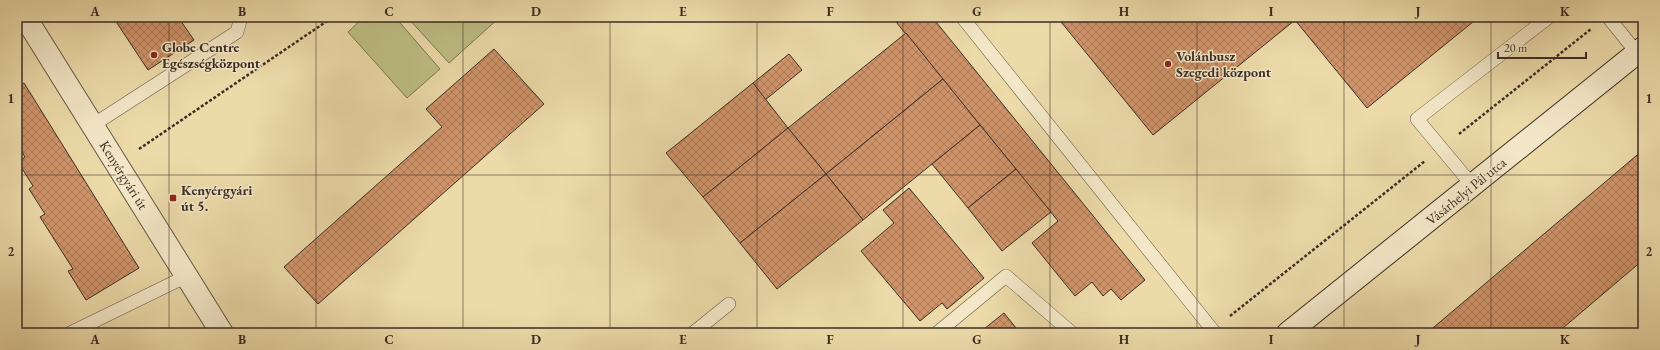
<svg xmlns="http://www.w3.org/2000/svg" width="1660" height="350" font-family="'EB Garamond',serif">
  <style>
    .green { fill: #bdbe84; stroke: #7c7654 }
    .building { fill: url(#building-cross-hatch); stroke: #3b2d25 }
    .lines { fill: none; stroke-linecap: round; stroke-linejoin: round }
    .service-casing { stroke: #675846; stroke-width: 14 }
    .minor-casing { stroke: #675846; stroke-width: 24 }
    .secondary-casing { stroke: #3b2d25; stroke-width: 24 }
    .path { stroke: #3b2d25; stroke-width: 2.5; stroke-dasharray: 3 2; stroke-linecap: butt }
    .service { stroke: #f3e7c7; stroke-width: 13 }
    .minor { stroke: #f3e7c7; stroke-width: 22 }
    .secondary { stroke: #f3e7c7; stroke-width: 22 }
    .grid { fill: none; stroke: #3b2d25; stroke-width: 1; stroke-opacity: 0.55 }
    .poi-dot { fill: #8f2418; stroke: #f3e7c7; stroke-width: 1.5 }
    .labels { text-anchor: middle; stroke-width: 3; stroke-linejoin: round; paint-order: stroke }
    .poi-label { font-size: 14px; font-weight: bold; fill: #3b2d25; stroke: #f3e7c7; text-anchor: start }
    .street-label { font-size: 14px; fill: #3b2d25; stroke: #f3e7c7 }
    .neatline { fill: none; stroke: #3b2d25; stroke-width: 1.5 }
    .grid-label { font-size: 13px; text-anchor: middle; font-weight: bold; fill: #3b2d25 }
  </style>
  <defs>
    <pattern id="building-cross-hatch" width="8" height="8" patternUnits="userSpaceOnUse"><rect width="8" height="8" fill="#d0946a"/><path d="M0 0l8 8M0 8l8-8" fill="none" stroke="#aa7957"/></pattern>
  </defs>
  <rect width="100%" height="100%" fill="#ecdaa9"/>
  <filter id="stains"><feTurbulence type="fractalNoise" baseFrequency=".005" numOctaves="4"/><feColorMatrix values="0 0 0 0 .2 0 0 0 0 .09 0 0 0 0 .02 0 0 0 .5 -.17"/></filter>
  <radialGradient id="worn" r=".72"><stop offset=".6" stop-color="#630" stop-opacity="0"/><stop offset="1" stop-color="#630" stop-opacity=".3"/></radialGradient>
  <g class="green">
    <polygon points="364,17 395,17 440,69 407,98 348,32"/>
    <polygon points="407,17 500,17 449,63"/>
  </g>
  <g class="building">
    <polygon points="113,17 178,17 194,40 148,70"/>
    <polygon points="892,17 932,17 1145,280 1121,300 1111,289 1103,296 1092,282 1075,296 1032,243 1058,221"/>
    <polygon points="1057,17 1479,17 1367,108 1295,20 1153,135"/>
    <polygon points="906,33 943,79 826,174 788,128"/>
    <polygon points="494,49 544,104 318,304 284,267 442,127 426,109"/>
    <polygon points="789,54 802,70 765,100 753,83"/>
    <polygon points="943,79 980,125 863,220 826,174"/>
    <polygon points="24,83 139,268 86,300 68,271 73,269 40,217 45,214 29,189 33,186 18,162 25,157 17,144 17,88"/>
    <polygon points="753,83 788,128 703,197 666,153"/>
    <polygon points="980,125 1016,169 968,208 932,164"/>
    <polygon points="788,128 826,174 740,243 703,197"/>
    <polygon points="1643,150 1643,260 1557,333 1427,333"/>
    <polygon points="1016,169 1051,212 1002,251 968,208"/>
    <polygon points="826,174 863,220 777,289 740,243"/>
    <polygon points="909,188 984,278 947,309 942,303 920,321 861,251 894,223 883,210"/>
    <polygon points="1004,313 1020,333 979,333"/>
  </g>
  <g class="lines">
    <g class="service-casing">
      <g id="service">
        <polyline points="962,17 1215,333"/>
        <polyline points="1608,17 1637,53"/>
        <polyline points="93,125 237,32 241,17"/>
        <polyline points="1472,185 1417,119 1549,17"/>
        <polyline points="70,333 187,276"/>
        <polyline points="693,333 729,304"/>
        <polyline points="937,333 1006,276 1072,333"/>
      </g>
    </g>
    <g class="minor-casing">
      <polyline id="minor" points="25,17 222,333"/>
    </g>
    <g class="secondary-casing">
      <polyline id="secondary" points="1288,333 1643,48"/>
    </g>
    <g class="path">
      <polyline points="1459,134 1591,29"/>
      <polyline points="139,149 333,17"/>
      <polyline points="1230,316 1425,161"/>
    </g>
    <use href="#service" class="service"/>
    <use href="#minor" class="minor"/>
    <use href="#secondary" class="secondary"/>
  </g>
  <path class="grid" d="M169,17V333M316,17V333M463,17V333M610,17V333M757,17V333M903,17V333M1050,17V333M1197,17V333M1344,17V333M1491,17V333M17,175H1643"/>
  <g class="poi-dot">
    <circle cx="154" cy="55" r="4"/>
    <circle cx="1168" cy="64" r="4"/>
    <rect x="169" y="194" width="8" height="8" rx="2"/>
  </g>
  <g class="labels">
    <g class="poi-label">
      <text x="162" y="52">Globe Centre<tspan x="162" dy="16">Egészségközpont</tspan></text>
      <text x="1176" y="61">Volánbusz<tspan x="1176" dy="16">Szegedi központ</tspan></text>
      <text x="181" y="195">Kenyérgyári<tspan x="181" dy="16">út 5.</tspan></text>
    </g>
    <g class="street-label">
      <text transform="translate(124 175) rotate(58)" y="5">Kenyérgyári út</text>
      <text transform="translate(1466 191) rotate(-39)" y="5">Vásárhelyi Pál utca</text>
    </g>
  </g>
  <rect width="1660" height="350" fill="none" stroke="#ecdaa9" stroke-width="44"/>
  <path d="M1498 52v6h88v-6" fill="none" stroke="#3b2d25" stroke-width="2"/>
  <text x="1504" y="52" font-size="12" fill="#3b2d25" stroke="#f3e7c7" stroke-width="3" paint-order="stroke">20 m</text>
  <rect x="22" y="22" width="1616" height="306" class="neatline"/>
  <g class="grid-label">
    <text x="95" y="16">A</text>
    <text x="242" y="16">B</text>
    <text x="389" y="16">C</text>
    <text x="536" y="16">D</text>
    <text x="683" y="16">E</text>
    <text x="830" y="16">F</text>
    <text x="977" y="16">G</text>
    <text x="1124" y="16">H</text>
    <text x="1271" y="16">I</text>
    <text x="1418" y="16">J</text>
    <text x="1565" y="16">K</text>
    <text x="11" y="103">1</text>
    <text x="1649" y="103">1</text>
    <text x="11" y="256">2</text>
    <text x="1649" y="256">2</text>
    <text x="95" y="344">A</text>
    <text x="242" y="344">B</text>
    <text x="389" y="344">C</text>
    <text x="536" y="344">D</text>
    <text x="683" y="344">E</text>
    <text x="830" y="344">F</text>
    <text x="977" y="344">G</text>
    <text x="1124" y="344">H</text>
    <text x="1271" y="344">I</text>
    <text x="1418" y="344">J</text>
    <text x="1565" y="344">K</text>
  </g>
  <rect width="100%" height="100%" filter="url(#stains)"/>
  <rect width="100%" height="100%" fill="url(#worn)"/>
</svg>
